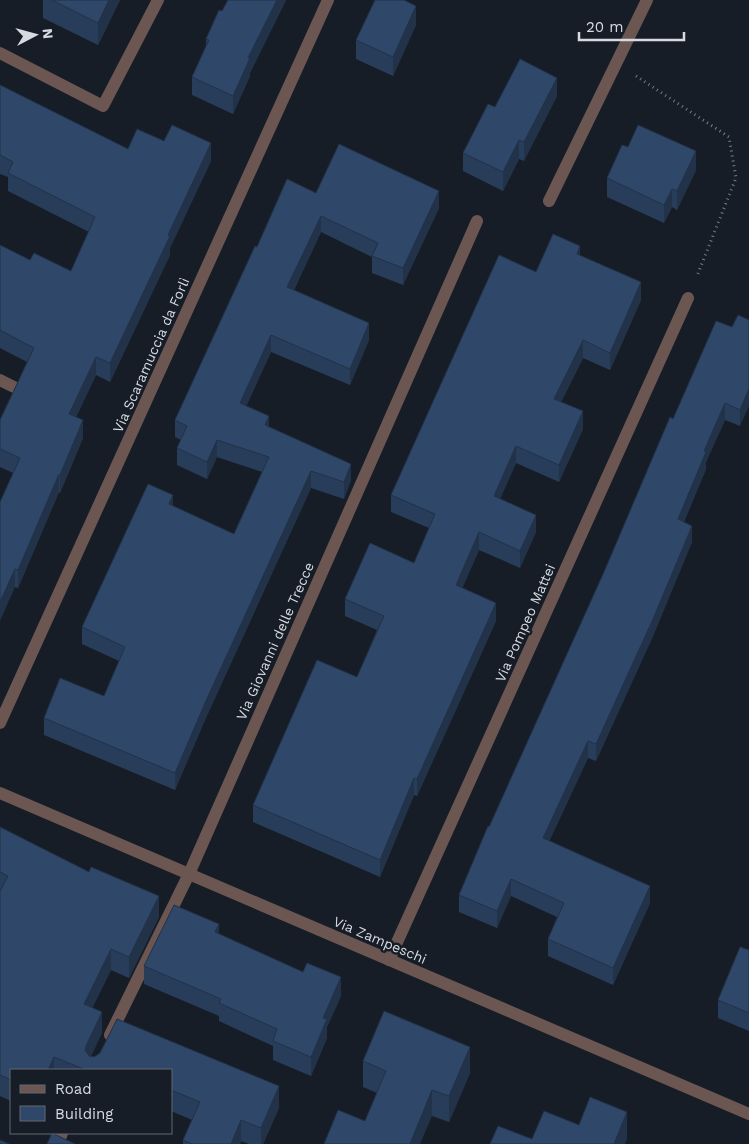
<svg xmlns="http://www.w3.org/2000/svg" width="749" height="1144" font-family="'Work Sans',sans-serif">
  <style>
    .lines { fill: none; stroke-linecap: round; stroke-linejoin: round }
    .path { stroke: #777c85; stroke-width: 3; stroke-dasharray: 1 4; stroke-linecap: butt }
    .minor { stroke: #6b5652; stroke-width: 12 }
    .wall { fill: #283d59 }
    .shaded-wall { fill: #213249 }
    .building { fill: #2f4768; stroke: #213249 }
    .labels { text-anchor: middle; stroke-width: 5; stroke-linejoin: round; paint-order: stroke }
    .street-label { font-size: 14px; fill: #d6dbe2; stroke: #171d27 }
  </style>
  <rect width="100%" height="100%" fill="#171d27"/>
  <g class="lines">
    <polyline class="path" points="636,76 729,137 736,178 697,276"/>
    <g class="minor">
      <polyline points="0,53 103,106 158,0"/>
      <polyline points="549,201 647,0"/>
      <polyline points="0,380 14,387"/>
      <polyline points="0,723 328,0"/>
      <polyline points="0,793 749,1114"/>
      <polyline points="389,960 688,298"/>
      <polyline points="110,1035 189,874 477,221"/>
      <polyline points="61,1136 62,1133"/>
    </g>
  </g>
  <g class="wall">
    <polygon points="43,0 120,0 98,45 43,18"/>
    <polygon points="228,0 286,0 250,73 250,76 233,114 192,95 192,77 206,45 206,39 222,11"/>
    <polygon points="416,25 393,76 356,59 356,40"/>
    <polygon points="0,85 128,149 164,141 211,161 170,248 170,255 110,382 96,375 76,417 83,438 60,493 59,492 18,588 15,587 13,473 0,467 0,420 27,362 0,348 0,245 30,260 71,271 89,232 8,191 8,177 0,174"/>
    <polygon points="557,96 524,161 519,159 503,191 463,171 463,153 495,107"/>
    <polygon points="628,147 696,170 677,210 672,207 664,223 607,197 607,178"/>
    <polygon points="316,193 439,208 403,285 372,273 372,257 321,232 294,290 369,340 350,385 271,352 246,406 269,427 351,480 344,499 311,488 205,720 175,790 44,735 44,718 104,696 119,661 82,644 82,627 173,506 234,534 262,472 217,457 207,479 177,465 177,448 181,440 175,437 175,420 257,247"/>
    <polygon points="580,255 641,300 610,370 583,358 561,402 583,429 559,482 516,463 500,499 536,532 520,568 479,550 462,588 496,621 417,796 414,795 380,877 253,822 253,805 357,677 377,630 345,616 345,599 414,563 429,528 391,512 391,495 536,272"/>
    <polygon points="749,320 740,426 725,420 706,462 706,469 684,522 692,542 653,636 596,761 588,758 549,841 650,903 613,985 548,956 548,939 557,917 511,896 497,928 459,912 459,895 673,419 732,327"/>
    <polygon points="0,827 89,872 91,867 159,896 159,917 129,978 111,970 92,1008 102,1012 102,1033 91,1056 94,1057 100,1053 117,1019 279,1086 279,1108 263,1144 249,1144 241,1141 240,1144 183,1144 183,1140 192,1120 171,1111 171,1070 11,1070 11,1101 0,1096"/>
    <polygon points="219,934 341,996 327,1027 327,1038 311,1076 273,1060 273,1046 219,1021 219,1016 144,984 144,966"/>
    <polygon points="749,950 749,1031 718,1018 718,1000"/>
    <polygon points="363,1061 470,1073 449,1122 432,1116 365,1121 377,1093 363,1087"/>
  </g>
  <g class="shaded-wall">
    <polygon points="109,0 120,0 98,45 98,23"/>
    <polygon points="277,0 286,0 250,73 250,76 233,114 233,96 248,58"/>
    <polygon points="416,6 416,25 393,76 393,57"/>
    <polygon points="557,78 557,96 524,161 524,142"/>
    <polygon points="519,140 519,159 503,191 503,172"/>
    <polygon points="211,143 211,161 170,248 170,255 110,382 110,363 168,235"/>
    <polygon points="696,151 696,170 677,210 677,191"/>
    <polygon points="672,189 672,207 664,223 664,205"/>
    <polygon points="439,191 439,208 403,285 403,268"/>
    <polygon points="321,216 321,232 287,304 287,287"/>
    <polygon points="580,246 580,263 577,254"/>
    <polygon points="641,282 641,300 610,370 610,353"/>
    <polygon points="369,323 369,340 350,385 350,369"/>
    <polygon points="271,335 271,352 240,420 240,403"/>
    <polygon points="583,340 583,358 554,416 554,399"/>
    <polygon points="96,357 96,375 69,432 69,414"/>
    <polygon points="749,389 749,406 740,426 740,410"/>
    <polygon points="725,403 725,420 706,462 706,469 678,536 678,519 704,451"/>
    <polygon points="583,411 583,429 559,482 559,465"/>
    <polygon points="269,416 269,433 265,425"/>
    <polygon points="83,420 83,438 60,493 60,475"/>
    <polygon points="217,440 217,457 207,479 207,462"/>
    <polygon points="516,446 516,463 494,513 494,496"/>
    <polygon points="351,464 351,480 344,499 344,482"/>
    <polygon points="311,471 311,488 205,720 175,790 175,773 205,703"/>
    <polygon points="59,474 59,492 18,588 18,570"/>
    <polygon points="173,495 173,512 169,504"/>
    <polygon points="536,515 536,532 520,568 520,551"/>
    <polygon points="692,526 692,542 653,636 596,761 596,744"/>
    <polygon points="479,532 479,550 456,603 456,585"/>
    <polygon points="15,569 15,587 0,621 0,602"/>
    <polygon points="496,603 496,621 417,796 417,779"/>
    <polygon points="588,741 588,758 543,855 543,838"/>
    <polygon points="414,778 414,795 380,877 380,860"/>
    <polygon points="511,879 511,896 497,928 497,911"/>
    <polygon points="650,886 650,903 613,985 613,968"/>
    <polygon points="159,896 159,917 129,978 129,957"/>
    <polygon points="219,924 219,942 215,932"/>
    <polygon points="111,949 111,970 84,1025 84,1004"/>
    <polygon points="341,977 341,996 327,1027 327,1038 311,1076 311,1057 323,1018"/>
    <polygon points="102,1012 102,1033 86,1067 86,1046"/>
    <polygon points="470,1047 470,1073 449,1122 449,1096"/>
    <polygon points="54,1057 54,1070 48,1070"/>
    <polygon points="279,1086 279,1108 263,1144 261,1144 261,1128"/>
    <polygon points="432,1090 432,1116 420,1144 410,1144"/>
    <polygon points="627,1112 627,1139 625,1144 614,1144"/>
    <polygon points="241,1120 241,1141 240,1144 231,1144"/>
  </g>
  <g class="building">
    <polygon points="52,0 109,0 98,23"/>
    <polygon points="228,0 277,0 248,58 250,58 233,96 192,77 209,40 206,39 219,10 222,11"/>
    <polygon points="375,0 404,0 416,6 393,57 356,40"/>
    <polygon points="520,59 557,78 524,142 519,140 503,172 463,153 488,104 495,107"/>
    <polygon points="0,85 128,149 137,129 164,141 172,125 211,143 168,235 170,236 110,363 96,357 69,414 83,420 60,475 59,474 18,570 15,569 0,602 0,502 20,458 0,449 0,420 34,348 0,330 0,245 30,260 34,253 71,271 95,217 8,173 13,162 0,155"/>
    <polygon points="638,125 696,151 677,191 672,189 664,205 607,178 622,145 628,147"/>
    <polygon points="339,144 439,191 403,268 372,256 378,243 321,216 287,287 369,323 350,369 271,335 240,403 269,416 265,425 351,464 344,482 311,471 205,703 175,773 44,718 60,678 104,696 125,647 82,627 148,484 173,495 169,504 234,534 269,457 217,440 207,462 177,448 187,426 175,420 255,246 257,247 287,179 316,193"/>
    <polygon points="553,234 580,246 577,254 641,282 610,353 583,340 554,399 583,411 559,465 516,446 494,496 536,515 520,551 479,532 456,585 496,603 417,779 414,778 380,860 253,805 317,660 357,677 384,616 345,599 370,543 414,563 435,514 391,495 499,255 536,272"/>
    <polygon points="738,315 749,320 749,389 740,410 725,403 704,451 706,452 678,519 692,526 653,619 596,744 588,741 543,838 650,886 613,968 548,939 564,903 511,879 497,911 459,895 488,826 489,827 604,572 670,417 673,419 716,321 732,327"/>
    <polygon points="0,827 89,872 91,867 159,896 129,957 111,949 84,1004 102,1012 86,1046 85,1050 89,1056 94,1057 100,1053 117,1019 279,1086 261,1128 241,1120 231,1144 192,1144 183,1140 200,1102 171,1090 171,1070 86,1070 54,1057 48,1070 11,1070 11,1080 0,1075 0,891 8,876 0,872"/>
    <polygon points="174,905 219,924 215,932 303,972 307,963 341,977 323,1018 327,1019 311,1057 273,1041 277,1029 219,1003 221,999 144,966"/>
    <polygon points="740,947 749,950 749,1013 718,1000"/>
    <polygon points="384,1011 470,1047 449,1096 432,1090 410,1144 324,1144 338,1110 365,1121 386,1071 363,1061"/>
    <polygon points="590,1097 627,1112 614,1144 490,1144 498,1126 532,1139 544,1111 579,1125"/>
    <polygon points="52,1133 75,1144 47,1144"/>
    <polygon points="0,1140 9,1144 0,1144"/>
  </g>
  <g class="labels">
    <g class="street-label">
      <text transform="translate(151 355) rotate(-66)" y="5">Via Scaramuccia da Forlì</text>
      <text transform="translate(525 623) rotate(-66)" y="5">Via Pompeo Mattei</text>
      <text transform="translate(275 641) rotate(-66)" y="5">Via Giovanni delle Trecce</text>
      <text transform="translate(380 940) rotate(23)" y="5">Via Zampeschi</text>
    </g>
  </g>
  <rect x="10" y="1069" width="162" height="65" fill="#171d27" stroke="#636972"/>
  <rect x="20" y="1085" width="25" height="8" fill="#6b5652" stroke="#636972"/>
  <text x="55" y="1094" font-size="15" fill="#d6dbe2">Road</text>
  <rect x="20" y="1106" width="25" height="15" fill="#2f4768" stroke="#636972"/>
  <text x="55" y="1119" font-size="15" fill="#d6dbe2">Building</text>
  <g transform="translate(35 35) rotate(84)" stroke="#171d27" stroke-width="4" paint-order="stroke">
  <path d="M0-4L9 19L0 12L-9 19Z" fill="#d6dbe2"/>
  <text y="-8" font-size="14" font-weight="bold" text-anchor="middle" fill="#d6dbe2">N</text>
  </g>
  <path d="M579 32v8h105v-8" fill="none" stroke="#d6dbe2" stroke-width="2.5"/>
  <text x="586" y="32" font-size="15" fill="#d6dbe2" stroke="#171d27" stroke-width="4" paint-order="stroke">20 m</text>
</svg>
